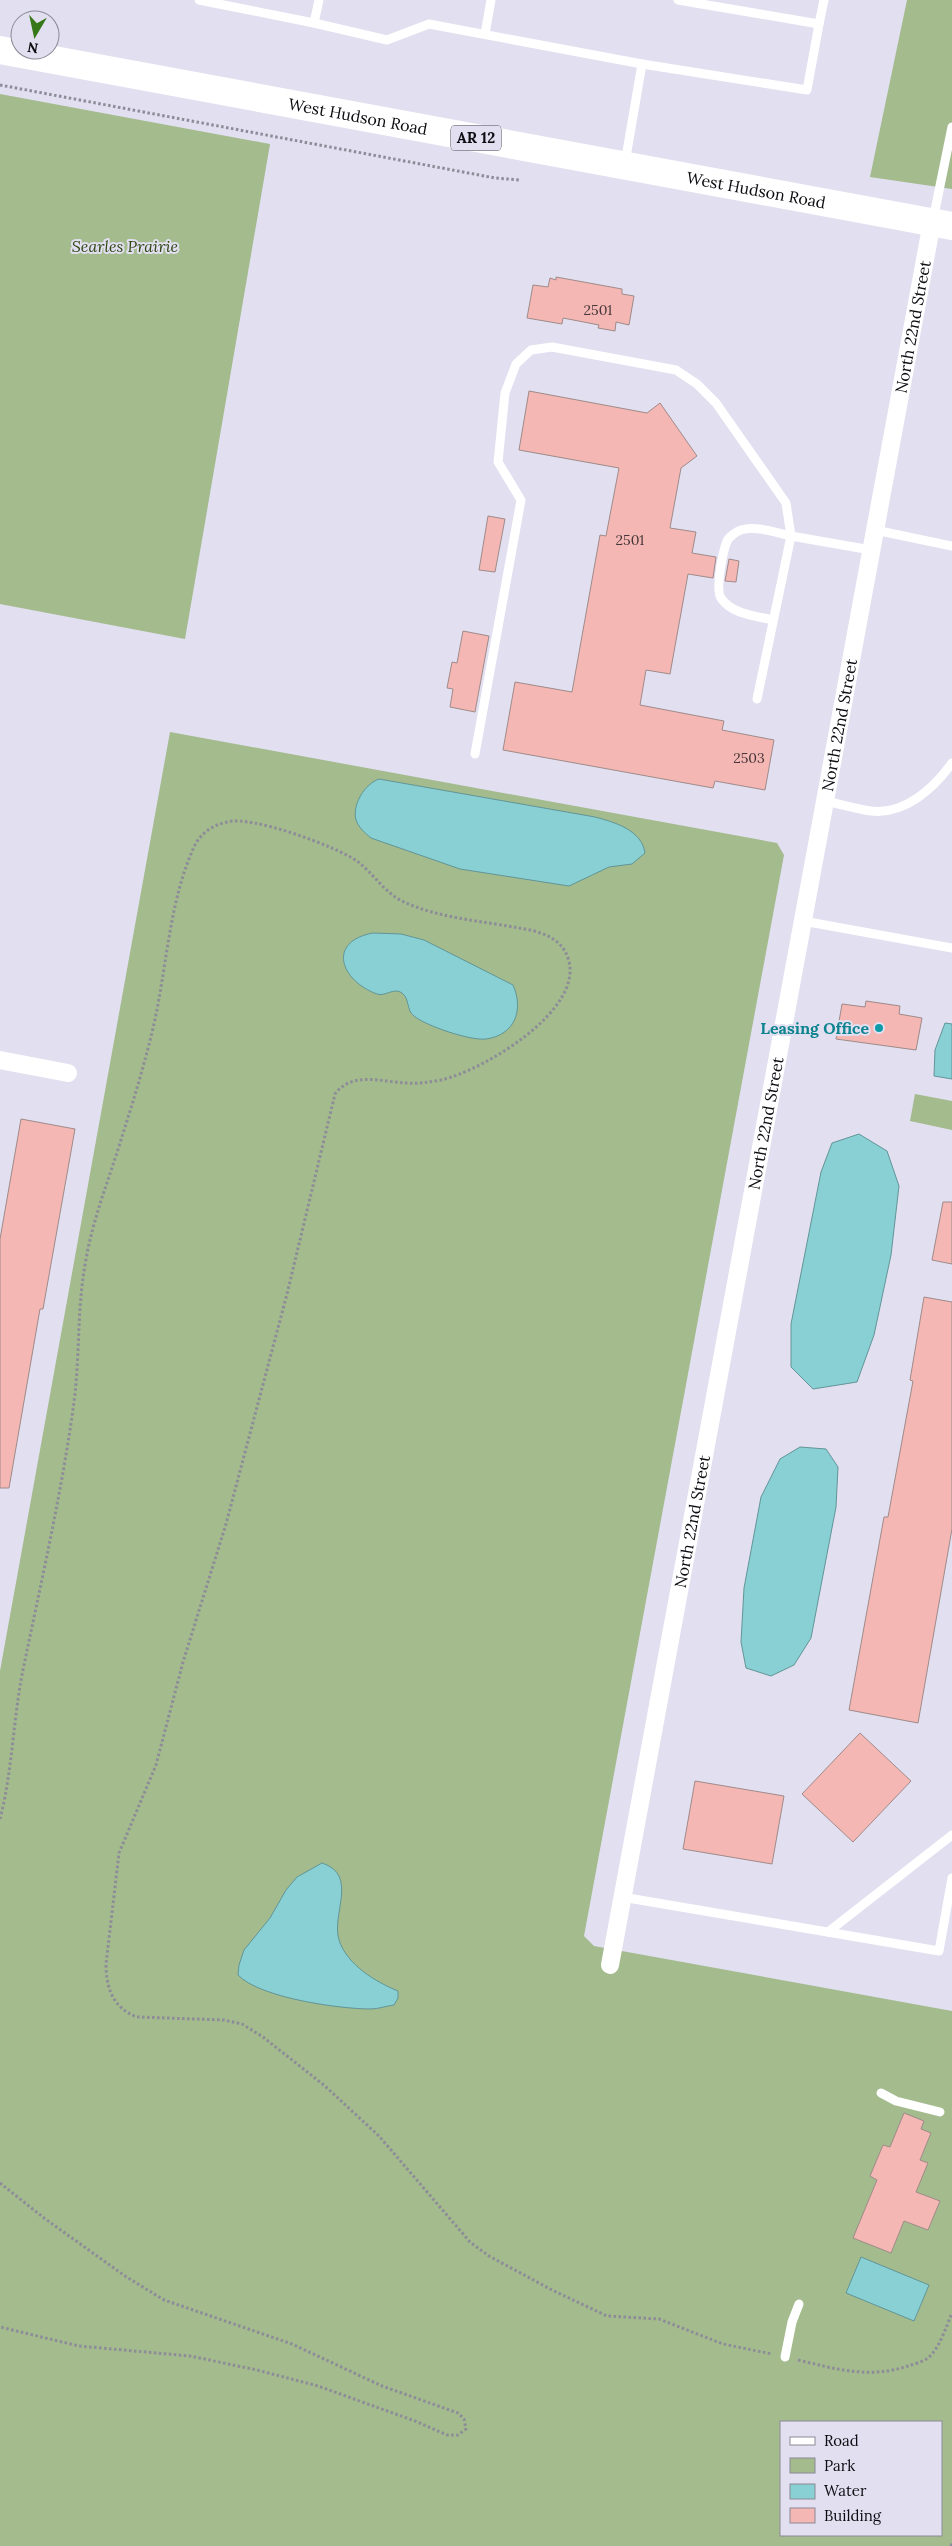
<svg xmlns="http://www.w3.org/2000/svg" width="952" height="2546" font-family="Lora,serif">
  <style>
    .green { fill: #a3bb8d; fill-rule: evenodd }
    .water { fill: #88d0d3; stroke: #629598 }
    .building { fill: #f4b7b3; stroke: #9f8b8a }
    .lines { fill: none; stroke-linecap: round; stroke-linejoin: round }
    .path { stroke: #8d8c98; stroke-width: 3; stroke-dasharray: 2.5 2.5; stroke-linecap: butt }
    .lane { stroke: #fff; stroke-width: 9 }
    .street { stroke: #fff; stroke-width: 18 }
    .highway { stroke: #fff; stroke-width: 28 }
    .culture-dot { fill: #0f9aa8; stroke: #e1dff0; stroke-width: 2 }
    .labels { text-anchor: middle; stroke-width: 4; stroke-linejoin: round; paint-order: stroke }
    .number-label { font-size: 14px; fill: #453639 }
    .shield { fill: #e1dff0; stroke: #4b4b53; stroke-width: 1 }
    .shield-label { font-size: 15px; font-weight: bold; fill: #0b0b10 }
    .street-label { font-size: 16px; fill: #0b0b10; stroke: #e1dff0 }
    .park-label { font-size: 16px; font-style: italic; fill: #2f4612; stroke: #e1dff0 }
    .culture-label { font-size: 16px; font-weight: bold; fill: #0d838f; stroke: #e1dff0; text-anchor: end }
  </style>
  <rect width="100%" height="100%" fill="#e1dff0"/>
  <g class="green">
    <polygon points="907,0 952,0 952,189 870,177"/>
    <polygon points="0,94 270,144 185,639 0,604"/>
    <path d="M170,732L777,843L784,855L584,1936L594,1946L952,2011V2546H0V1671ZM781,2422H941V2535H781Z"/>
    <polygon points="915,1094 952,1101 952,1130 910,1121"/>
  </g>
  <g class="water">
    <path d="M379,779L595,817C614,822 642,830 645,853L632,864L609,867L569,886L460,869L371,838C365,833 359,828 356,820C352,804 365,784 379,779Z"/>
    <path d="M373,933L401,934L424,940L513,985C524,1010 515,1035 486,1039C471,1041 426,1026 414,1016C406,1010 410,999 402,993C394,987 385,997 377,994C341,981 326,942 373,933Z"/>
    <polygon points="945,1023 952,1024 952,1079 934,1076 935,1050"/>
    <polygon points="859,1134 887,1151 899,1186 891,1255 874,1335 857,1382 813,1389 791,1367 791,1324 821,1172 832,1143"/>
    <polygon points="800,1447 826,1449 838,1467 836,1507 811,1638 794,1665 771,1676 746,1668 741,1642 744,1588 761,1497 780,1459"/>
    <path d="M322,1863C359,1875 331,1914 339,1940C347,1965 376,1982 398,1991V1998L394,2005C386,2006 378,2009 371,2009C340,2009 260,1998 238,1975L239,1965L244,1950L270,1918L286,1890L297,1877Z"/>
    <polygon points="861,2257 929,2285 914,2321 846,2293"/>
  </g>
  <g class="building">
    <polygon points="556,277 622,289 622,294 634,296 629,325 616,322 615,331 598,328 599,325 563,318 562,324 527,318 533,285 548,287 550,278 556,280"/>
    <polygon points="529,391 647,413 660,403 697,456 681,468 670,528 696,532 692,553 716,557 713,578 688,574 670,674 646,670 640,705 724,721 722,730 774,740 765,790 715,781 713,788 503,750 515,682 572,692 600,535 606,536 619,468 519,450"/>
    <polygon points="488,516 505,519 495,572 479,570"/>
    <polygon points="729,559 739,561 736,582 725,581"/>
    <polygon points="463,631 489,636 475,712 450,707 453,689 447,688 452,662 457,663"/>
    <polygon points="866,1001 900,1006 899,1014 922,1018 916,1050 836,1039 842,1004 865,1007"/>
    <polygon points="21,1119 75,1129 43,1309 40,1309 9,1488 0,1488 0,1239"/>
    <polygon points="943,1202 952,1202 952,1264 932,1260"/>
    <polygon points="924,1297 952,1302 952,1529 918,1723 849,1710 884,1517 888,1517 913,1381 910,1380"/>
    <polygon points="860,1733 911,1781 853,1842 802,1794"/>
    <polygon points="695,1781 784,1796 772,1864 683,1849"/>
    <polygon points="904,2113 924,2121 921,2129 931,2133 920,2160 928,2163 916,2192 940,2201 928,2230 904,2221 891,2253 853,2238 877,2180 870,2176 883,2145 890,2147"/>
  </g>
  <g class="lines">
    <g class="path">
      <polyline points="0,85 495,178 520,180"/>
      <path d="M0,1819C13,1769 13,1716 24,1665C42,1578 62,1491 74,1402C80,1356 77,1310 85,1265C92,1221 108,1182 121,1140C133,1102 145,1063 154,1024C167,966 169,902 194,847C200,834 212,825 227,822C251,815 335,846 357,861C373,873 384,892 402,901C437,918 482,921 519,928C539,931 561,937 568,958C586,1010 482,1071 441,1080C429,1082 419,1084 407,1083C382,1082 352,1071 335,1094L287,1294L226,1524L183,1662L156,1765L119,1853L106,1964C106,1988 113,2008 137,2017L224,2020L242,2024L263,2037L325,2086L379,2136L470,2242L489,2256L552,2290L607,2316L659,2319L723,2344L772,2354"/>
      <polyline points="0,2183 44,2218 125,2276 164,2300 292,2344 382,2386 458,2413 464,2419 466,2429 458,2435 447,2435 415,2421 318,2386 257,2370 190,2356 79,2346 0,2327"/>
      <path d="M798,2360C836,2369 869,2379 908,2366C914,2364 923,2362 929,2357C940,2347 946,2327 952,2313"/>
      <polyline points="951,2546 952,2542"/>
    </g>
    <g class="lane">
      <polyline points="199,0 314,23 387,40 429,24 642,64 625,163"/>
      <polyline points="314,23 319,0"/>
      <polyline points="819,24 824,0"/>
      <polyline points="485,34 491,0"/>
      <polyline points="642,64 807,90 819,24 678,0"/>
      <polyline points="933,220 952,127"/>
      <polyline points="875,530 952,546"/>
      <path d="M757,699L791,536C776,533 756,525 741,530C737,531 729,537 727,541C723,551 715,589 721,598C731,614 756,616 773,620"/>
      <polyline points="475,754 521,500 498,462 505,393 516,364 531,350 552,347 676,370 697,384 716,403 786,503 791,536 871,550"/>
      <path d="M825,801C840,804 856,809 871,811C905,815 934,788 952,763"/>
      <polyline points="803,921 952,948"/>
      <polyline points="622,1897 939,1951 952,1878"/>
      <polyline points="828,1932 952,1835"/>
      <polyline points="881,2093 896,2101 940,2112"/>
      <polyline points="785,2357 792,2322 799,2304"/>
    </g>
    <g class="street">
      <polyline points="0,1060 68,1073"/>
      <path id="s1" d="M610,1965L932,222"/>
    </g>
    <path class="highway" id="s2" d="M0,50L952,226"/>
  </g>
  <circle class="culture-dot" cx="879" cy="1028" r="5"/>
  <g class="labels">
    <g class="number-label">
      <text x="598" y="315">2501</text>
      <text x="630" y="545">2501</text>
      <text x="749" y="763">2503</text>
    </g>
    <rect class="shield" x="451" y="125.5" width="50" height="25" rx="4"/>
    <g class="shield-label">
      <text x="476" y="143">AR 12</text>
    </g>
    <g class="street-label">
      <text dy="6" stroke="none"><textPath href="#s2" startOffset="364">West Hudson Road</textPath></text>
      <text dy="6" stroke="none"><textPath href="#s2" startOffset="769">West Hudson Road</textPath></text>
      <text dy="6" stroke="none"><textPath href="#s1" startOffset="1666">North 22nd Street</textPath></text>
      <text dy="6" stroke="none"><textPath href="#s1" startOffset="1261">North 22nd Street</textPath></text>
      <text dy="6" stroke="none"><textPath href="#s1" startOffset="856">North 22nd Street</textPath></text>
      <text dy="6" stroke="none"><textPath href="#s1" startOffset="451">North 22nd Street</textPath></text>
    </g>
    <g class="park-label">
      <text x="125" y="252">Searles Prairie</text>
    </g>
    <g class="culture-label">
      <text x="869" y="1034">Leasing Office</text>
    </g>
  </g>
  <rect x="780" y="2421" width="162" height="115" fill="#e1dff0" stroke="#8b8a96"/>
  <rect x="790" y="2437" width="25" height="8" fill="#ffffff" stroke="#8b8a96"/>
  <text x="824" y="2446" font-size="15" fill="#0b0b10">Road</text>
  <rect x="790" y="2458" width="25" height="15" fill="#a3bb8d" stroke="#8b8a96"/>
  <text x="824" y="2471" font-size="15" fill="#0b0b10">Park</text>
  <rect x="790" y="2484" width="25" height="15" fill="#88d0d3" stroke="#8b8a96"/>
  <text x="824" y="2496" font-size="15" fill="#0b0b10">Water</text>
  <rect x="790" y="2508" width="25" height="15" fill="#f4b7b3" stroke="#8b8a96"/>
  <text x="824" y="2521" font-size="15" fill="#0b0b10">Building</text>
  <g transform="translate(35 35) rotate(189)"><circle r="24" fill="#e1dff0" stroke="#8b8a96"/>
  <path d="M0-4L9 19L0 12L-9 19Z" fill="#367817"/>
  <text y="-8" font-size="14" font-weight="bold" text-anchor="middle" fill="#0b0b10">N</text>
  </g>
</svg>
